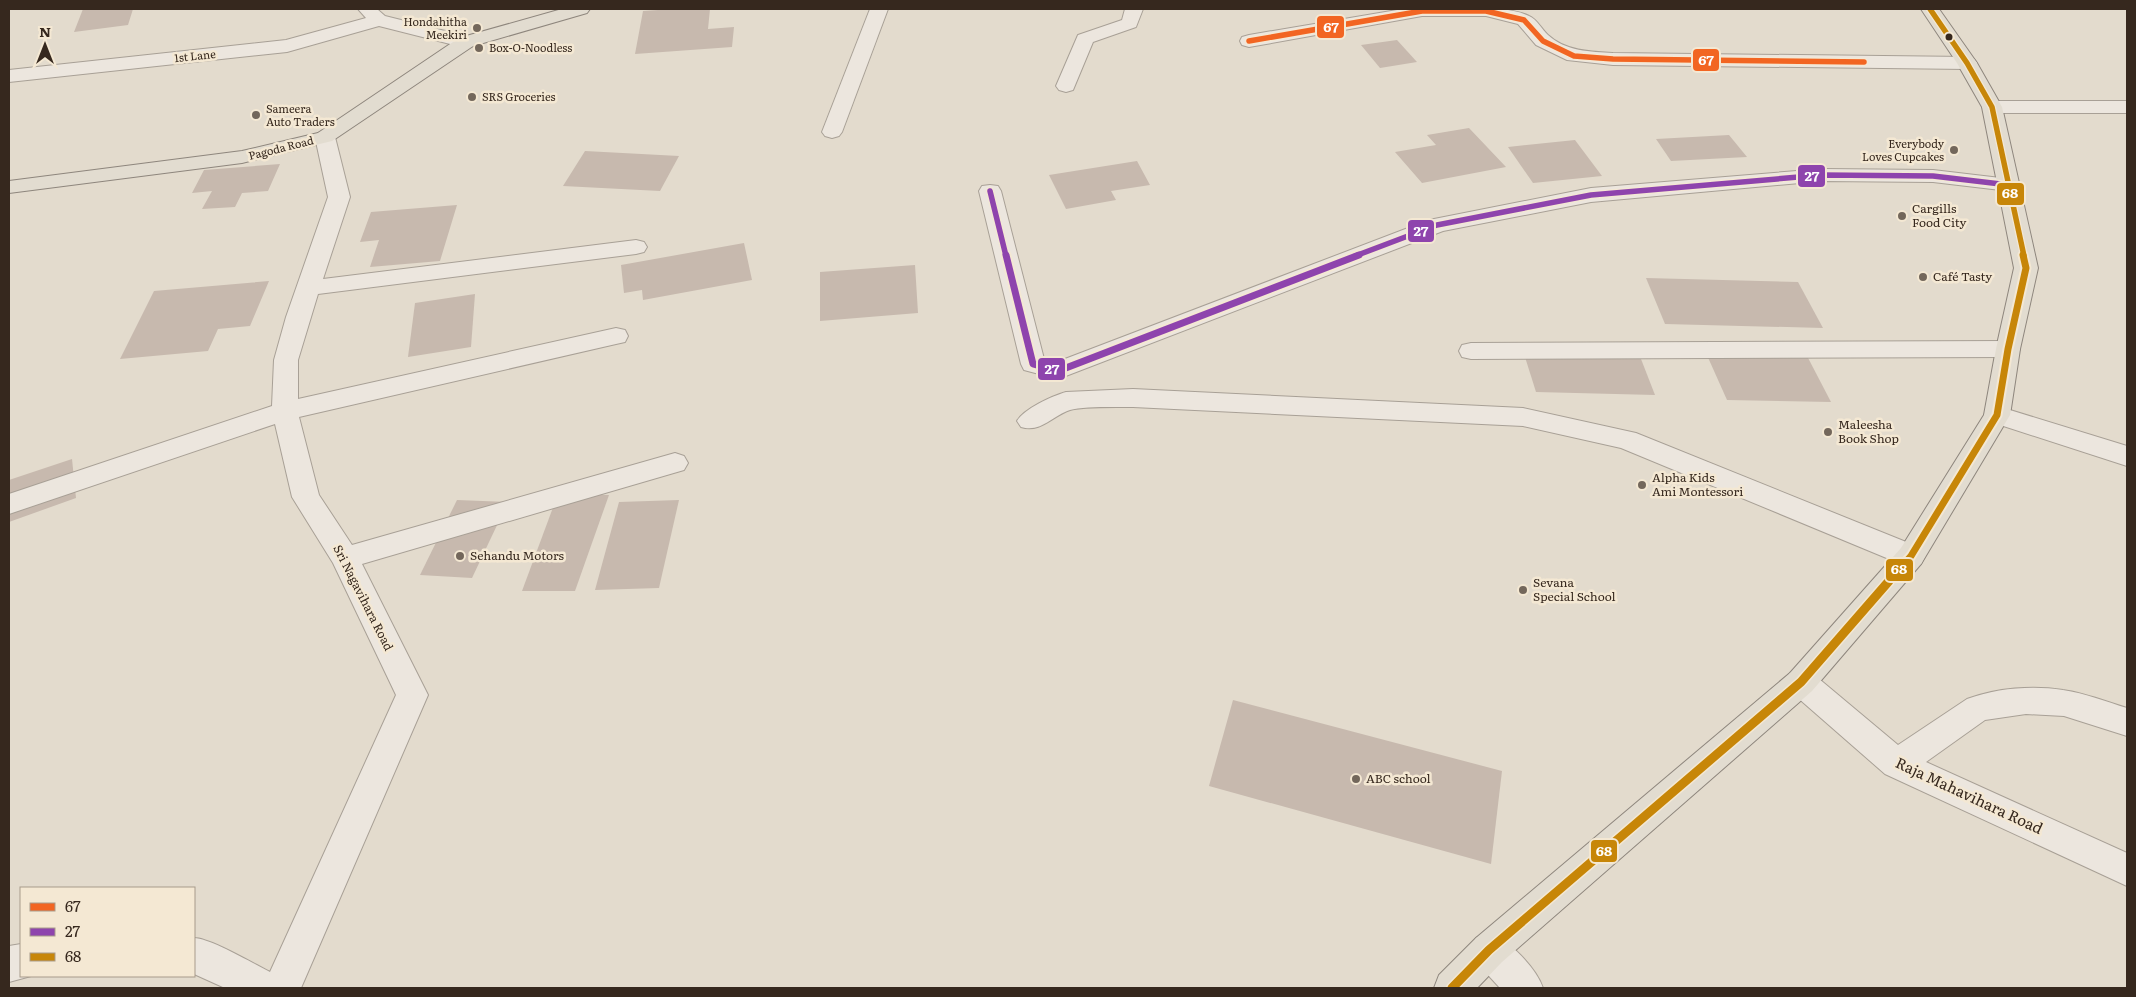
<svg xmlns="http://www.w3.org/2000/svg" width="2136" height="997" font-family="Literata,serif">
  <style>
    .building { fill: #c7b9ae }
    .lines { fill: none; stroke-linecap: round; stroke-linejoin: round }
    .minor-casing { stroke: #a8a096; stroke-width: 2 }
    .major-casing { stroke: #8e867d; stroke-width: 2 }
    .minor { fill: #ece6de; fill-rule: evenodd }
    .major { fill: #e2dcd0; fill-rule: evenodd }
    .bus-1-casing { stroke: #f4e8d3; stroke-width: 8 }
    .bus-2-far1-casing { stroke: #f4e8d3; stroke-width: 8 }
    .bus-2-casing { stroke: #f4e8d3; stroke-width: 11 }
    .bus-3-far2-casing { stroke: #f4e8d3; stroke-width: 8 }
    .bus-3-far1-casing { stroke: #f4e8d3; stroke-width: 11 }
    .bus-3-casing { stroke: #f4e8d3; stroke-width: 12 }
    .bus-1 { stroke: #f26522; stroke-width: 5.5 }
    .bus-2-far1 { stroke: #8e44ad; stroke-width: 5.5 }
    .bus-2 { stroke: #8e44ad; stroke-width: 7 }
    .bus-3-far2 { stroke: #c78608; stroke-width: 5.5 }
    .bus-3-far1 { stroke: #c78608; stroke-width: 7 }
    .bus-3 { stroke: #c78608; stroke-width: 9 }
    .poi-dot { fill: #73675b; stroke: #f4e8d3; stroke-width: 2 }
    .bus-dot { fill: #36281e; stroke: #f4e8d3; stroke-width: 2 }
    .labels { text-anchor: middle; stroke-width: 5; stroke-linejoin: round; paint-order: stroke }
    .far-poi-label { font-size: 11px; fill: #36281e; stroke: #f4e8d3; text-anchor: start }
    .far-street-label { font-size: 11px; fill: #36281e; stroke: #f4e8d3 }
    .poi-label { font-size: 12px; fill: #36281e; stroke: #f4e8d3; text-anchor: start }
    .street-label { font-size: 12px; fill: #36281e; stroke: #f4e8d3 }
    .near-street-label { font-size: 15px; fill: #36281e; stroke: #f4e8d3 }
    .line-badge { stroke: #f4e8d3; stroke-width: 2 }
    .badge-label { font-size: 14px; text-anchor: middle; font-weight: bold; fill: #fff }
  </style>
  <rect width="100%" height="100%" fill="#e3dbcd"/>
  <g class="building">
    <polygon points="83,9 133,9 128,25 74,32"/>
    <polygon points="673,9 710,9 708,29 734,27 732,47 635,54 643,11"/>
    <polygon points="1397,40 1417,62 1380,68 1361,45"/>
    <polygon points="1469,128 1506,167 1422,183 1395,152 1436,145 1427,135"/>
    <polygon points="1729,135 1747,157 1671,161 1656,139"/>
    <polygon points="1575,140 1602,176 1533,183 1508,147"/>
    <polygon points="585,151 679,156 660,191 563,186"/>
    <polygon points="1137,161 1150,185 1111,191 1116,200 1066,209 1049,175"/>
    <polygon points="280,164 268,191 242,193 235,207 202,209 212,191 192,193 204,170"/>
    <polygon points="457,205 440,261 370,267 379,240 360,242 371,212"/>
    <polygon points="744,243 752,280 643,300 642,290 624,293 621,265"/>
    <polygon points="915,265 918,313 820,321 820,272"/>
    <polygon points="1646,278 1798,282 1823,328 1665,324"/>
    <polygon points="269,281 250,326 218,329 208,351 120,359 154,291"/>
    <polygon points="475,294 471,347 408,357 415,303"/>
    <polygon points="1706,353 1806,354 1831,402 1727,400"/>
    <polygon points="1525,357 1641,359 1655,395 1536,392"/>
    <polygon points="72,459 76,498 9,522 9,480"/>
    <polygon points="558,494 609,495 575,591 522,591"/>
    <polygon points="457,500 508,502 472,578 420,575"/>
    <polygon points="679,500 659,588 595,590 619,502"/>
    <polygon points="1233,700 1502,771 1491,864 1209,786"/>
  </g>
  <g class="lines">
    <g class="minor-casing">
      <g id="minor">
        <polygon points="358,9 377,9 385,16 473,38 475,42 473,46 466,48 379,26 287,52 9,82 9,70 286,40 366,18"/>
        <polygon points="870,9 888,9 842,132 839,136 832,138 825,136 822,132"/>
        <polygon points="1125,9 1143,9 1136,27 1093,42 1073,90 1066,92 1059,90 1056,86 1078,35 1122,20"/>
        <path d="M1403,9C1434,9 1503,3 1529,16C1537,19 1542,30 1548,35C1565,51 1591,52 1613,53L1967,57L1974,59L1977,63L1974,67L1967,69L1613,65L1567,60L1536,45L1518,24L1486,16H1422L1249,47L1242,45L1240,41L1242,37L1249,35Z"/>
        <polygon points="1992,101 2127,101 2127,113 1992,113 1985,111 1982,107 1985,103"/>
        <path d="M325,131L332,133L335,137L350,197L323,279L636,240L644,242L647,247L644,252L636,254L318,294L298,360V399L616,328L625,330L628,336L625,342L616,344L299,417L319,495L352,545L675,453L684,456L688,463L684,470L362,564L428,695L301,988H225L194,974V938C210,938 254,964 270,972L396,695L333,563L292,497L275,424L9,514V494L272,406L274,360L286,317L328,197L315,137L318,133Z"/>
        <polygon points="1822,169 1933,170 2009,179 2017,180 2020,185 2017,190 2009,191 1933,182 1822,181 1591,202 1443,231 1058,379 1024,370 1021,364 979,191 982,186 990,185 998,186 1001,191 1044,359 1057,362 1429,220 1591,188"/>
        <polygon points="2008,341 2017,343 2020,349 2017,355 2008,357 1471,359 1462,357 1459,351 1462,345 1471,343"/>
        <path d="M1133,389L1523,408L1636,433L1921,548L1925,556L1921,564L1911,567L1901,564L1621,448L1523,426L1133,407C1118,407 1082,406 1070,410C1052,416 1041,433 1021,427L1017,421C1024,409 1052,396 1066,392Z"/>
        <polygon points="1997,406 2127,446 2127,466 1988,421 1984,415 1988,409"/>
        <path d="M1801,669L1812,673L1898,745L1967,699C1996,688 2033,685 2063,690C2085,693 2107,702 2127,708V736L2064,716L2026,714L1985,720L1926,762L2127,853V886L1885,774L1790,691L1785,682L1790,673Z"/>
        <path d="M1489,932C1509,940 1536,968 1543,988H1500L1476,962L1471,950L1476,938Z"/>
        <polygon points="21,944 21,976 31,976 9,982 9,946"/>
      </g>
    </g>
    <g class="major-casing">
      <g id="major">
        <polygon points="562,9 590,9 587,13 473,46 332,141 242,163 9,193 9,181 242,151 318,133 459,38"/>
        <polygon points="1921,9 1939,9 1977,63 2002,107 2038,268 2020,349 2010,415 1921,564 1812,691 1502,962 1477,988 1434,988 1439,975 1476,938 1790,673 1901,548 1984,415 1996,349 2014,268 1982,107 1957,63"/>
      </g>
    </g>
    <use href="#minor" class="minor"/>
    <use href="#major" class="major"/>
    <g class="bus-1-casing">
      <polyline id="bus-1" points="1249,41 1422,11 1486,11 1524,20 1543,41 1574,56 1613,59 1864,62"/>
    </g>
    <g class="bus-2-far1-casing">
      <g id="bus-2-far1">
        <polyline points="990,191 1006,256"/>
        <polyline points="1355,256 1437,225 1591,195 1822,175 1933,176 2009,185"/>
      </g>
    </g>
    <g class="bus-2-casing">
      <polyline id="bus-2" points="1006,255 1033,364 1058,371 1359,255"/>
    </g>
    <g class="bus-3-far2-casing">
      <polyline id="bus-3-far2" points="1930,9 1967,63 1992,107 2024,256"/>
    </g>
    <g class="bus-3-far1-casing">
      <polyline id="bus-3-far1" points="1888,582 1911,556 1997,415 2008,349 2026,268 2023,255"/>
    </g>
    <g class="bus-3-casing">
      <polyline id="bus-3" points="1452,988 1489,950 1801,682 1889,581"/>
    </g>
    <use href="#bus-1" class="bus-1"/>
    <use href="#bus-2-far1" class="bus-2-far1"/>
    <use href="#bus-2" class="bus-2"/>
    <use href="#bus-3-far2" class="bus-3-far2"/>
    <use href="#bus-3-far1" class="bus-3-far1"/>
    <use href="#bus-3" class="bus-3"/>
  </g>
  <g class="poi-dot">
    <circle cx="477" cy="28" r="5"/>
    <circle cx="479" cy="48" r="5"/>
    <circle cx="472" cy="97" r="5"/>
    <circle cx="256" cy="115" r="5"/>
    <circle cx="1954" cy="150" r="5"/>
    <circle cx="1902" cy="216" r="5"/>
    <circle cx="1923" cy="277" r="5"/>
    <circle cx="1828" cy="432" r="5"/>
    <circle cx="1642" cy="485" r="5"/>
    <circle cx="460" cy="556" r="5"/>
    <circle cx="1523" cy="590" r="5"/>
    <circle cx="1356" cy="779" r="5"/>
  </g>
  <circle class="bus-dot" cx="1949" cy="37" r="4.5"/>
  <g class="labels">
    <g class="far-poi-label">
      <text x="467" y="26" text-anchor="end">Hondahitha<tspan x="467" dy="13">Meekiri</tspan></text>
      <text x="489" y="52">Box-O-Noodless</text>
      <text x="482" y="101">SRS Groceries</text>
      <text x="266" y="113">Sameera<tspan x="266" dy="13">Auto Traders</tspan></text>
      <text x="1944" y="148" text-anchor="end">Everybody<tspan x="1944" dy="13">Loves Cupcakes</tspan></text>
    </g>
    <g class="far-street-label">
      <text transform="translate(195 56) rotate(-6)" y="4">1st Lane</text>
      <text transform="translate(281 148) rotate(-14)" y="4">Pagoda Road</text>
    </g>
    <g class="poi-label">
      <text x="1912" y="213">Cargills<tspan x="1912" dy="14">Food City</tspan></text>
      <text x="1933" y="281">Café Tasty</text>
      <text x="1838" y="429">Maleesha<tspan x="1838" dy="14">Book Shop</tspan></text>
      <text x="1652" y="482">Alpha Kids<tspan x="1652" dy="14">Ami Montessori</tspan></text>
      <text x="470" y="560">Sehandu Motors</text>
      <text x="1533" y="587">Sevana<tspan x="1533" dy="14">Special School</tspan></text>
      <text x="1366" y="783">ABC school</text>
    </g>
    <g class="street-label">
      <text transform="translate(363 598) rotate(63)" y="4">Sri Nagavihara Road</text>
    </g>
    <g class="near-street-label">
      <text transform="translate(1969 796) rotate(25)" y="5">Raja Mahavihara Road</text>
    </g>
  </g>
  <g class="line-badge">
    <rect x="1316" y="15" width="29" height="24" rx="5" fill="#f26522"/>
    <rect x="1692" y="48" width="28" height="24" rx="5" fill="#f26522"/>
    <rect x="1797" y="164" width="29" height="24" rx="5" fill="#8e44ad"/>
    <rect x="1996" y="182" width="29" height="24" rx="5" fill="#c78608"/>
    <rect x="1407" y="219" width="28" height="24" rx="5" fill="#8e44ad"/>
    <rect x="1037" y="357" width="29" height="24" rx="5" fill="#8e44ad"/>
    <rect x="1885" y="558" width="29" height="24" rx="5" fill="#c78608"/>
    <rect x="1590" y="839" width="28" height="24" rx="5" fill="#c78608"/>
  </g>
  <g class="badge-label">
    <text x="1331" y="32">67</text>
    <text x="1706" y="65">67</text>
    <text x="1812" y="181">27</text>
    <text x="2010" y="198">68</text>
    <text x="1421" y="236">27</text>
    <text x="1052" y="374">27</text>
    <text x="1899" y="574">68</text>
    <text x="1604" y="856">68</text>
  </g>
  <rect width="2136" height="997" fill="none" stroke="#36281e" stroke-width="20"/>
  <rect x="20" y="887" width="175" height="90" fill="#f4e8d3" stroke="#a89b8b"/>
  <rect x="30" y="903" width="25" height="8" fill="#f26522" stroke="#a89b8b"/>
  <text x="65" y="912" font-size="15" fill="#36281e">67</text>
  <rect x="30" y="928" width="25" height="8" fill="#8e44ad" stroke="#a89b8b"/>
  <text x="65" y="937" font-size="15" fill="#36281e">27</text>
  <rect x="30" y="953" width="25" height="8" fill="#c78608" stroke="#a89b8b"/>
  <text x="65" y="962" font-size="15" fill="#36281e">68</text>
  <g transform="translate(45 45)" stroke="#f4e8d3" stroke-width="4" paint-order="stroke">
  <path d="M0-4L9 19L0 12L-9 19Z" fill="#36281e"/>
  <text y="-8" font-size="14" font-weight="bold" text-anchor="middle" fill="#36281e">N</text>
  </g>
</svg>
